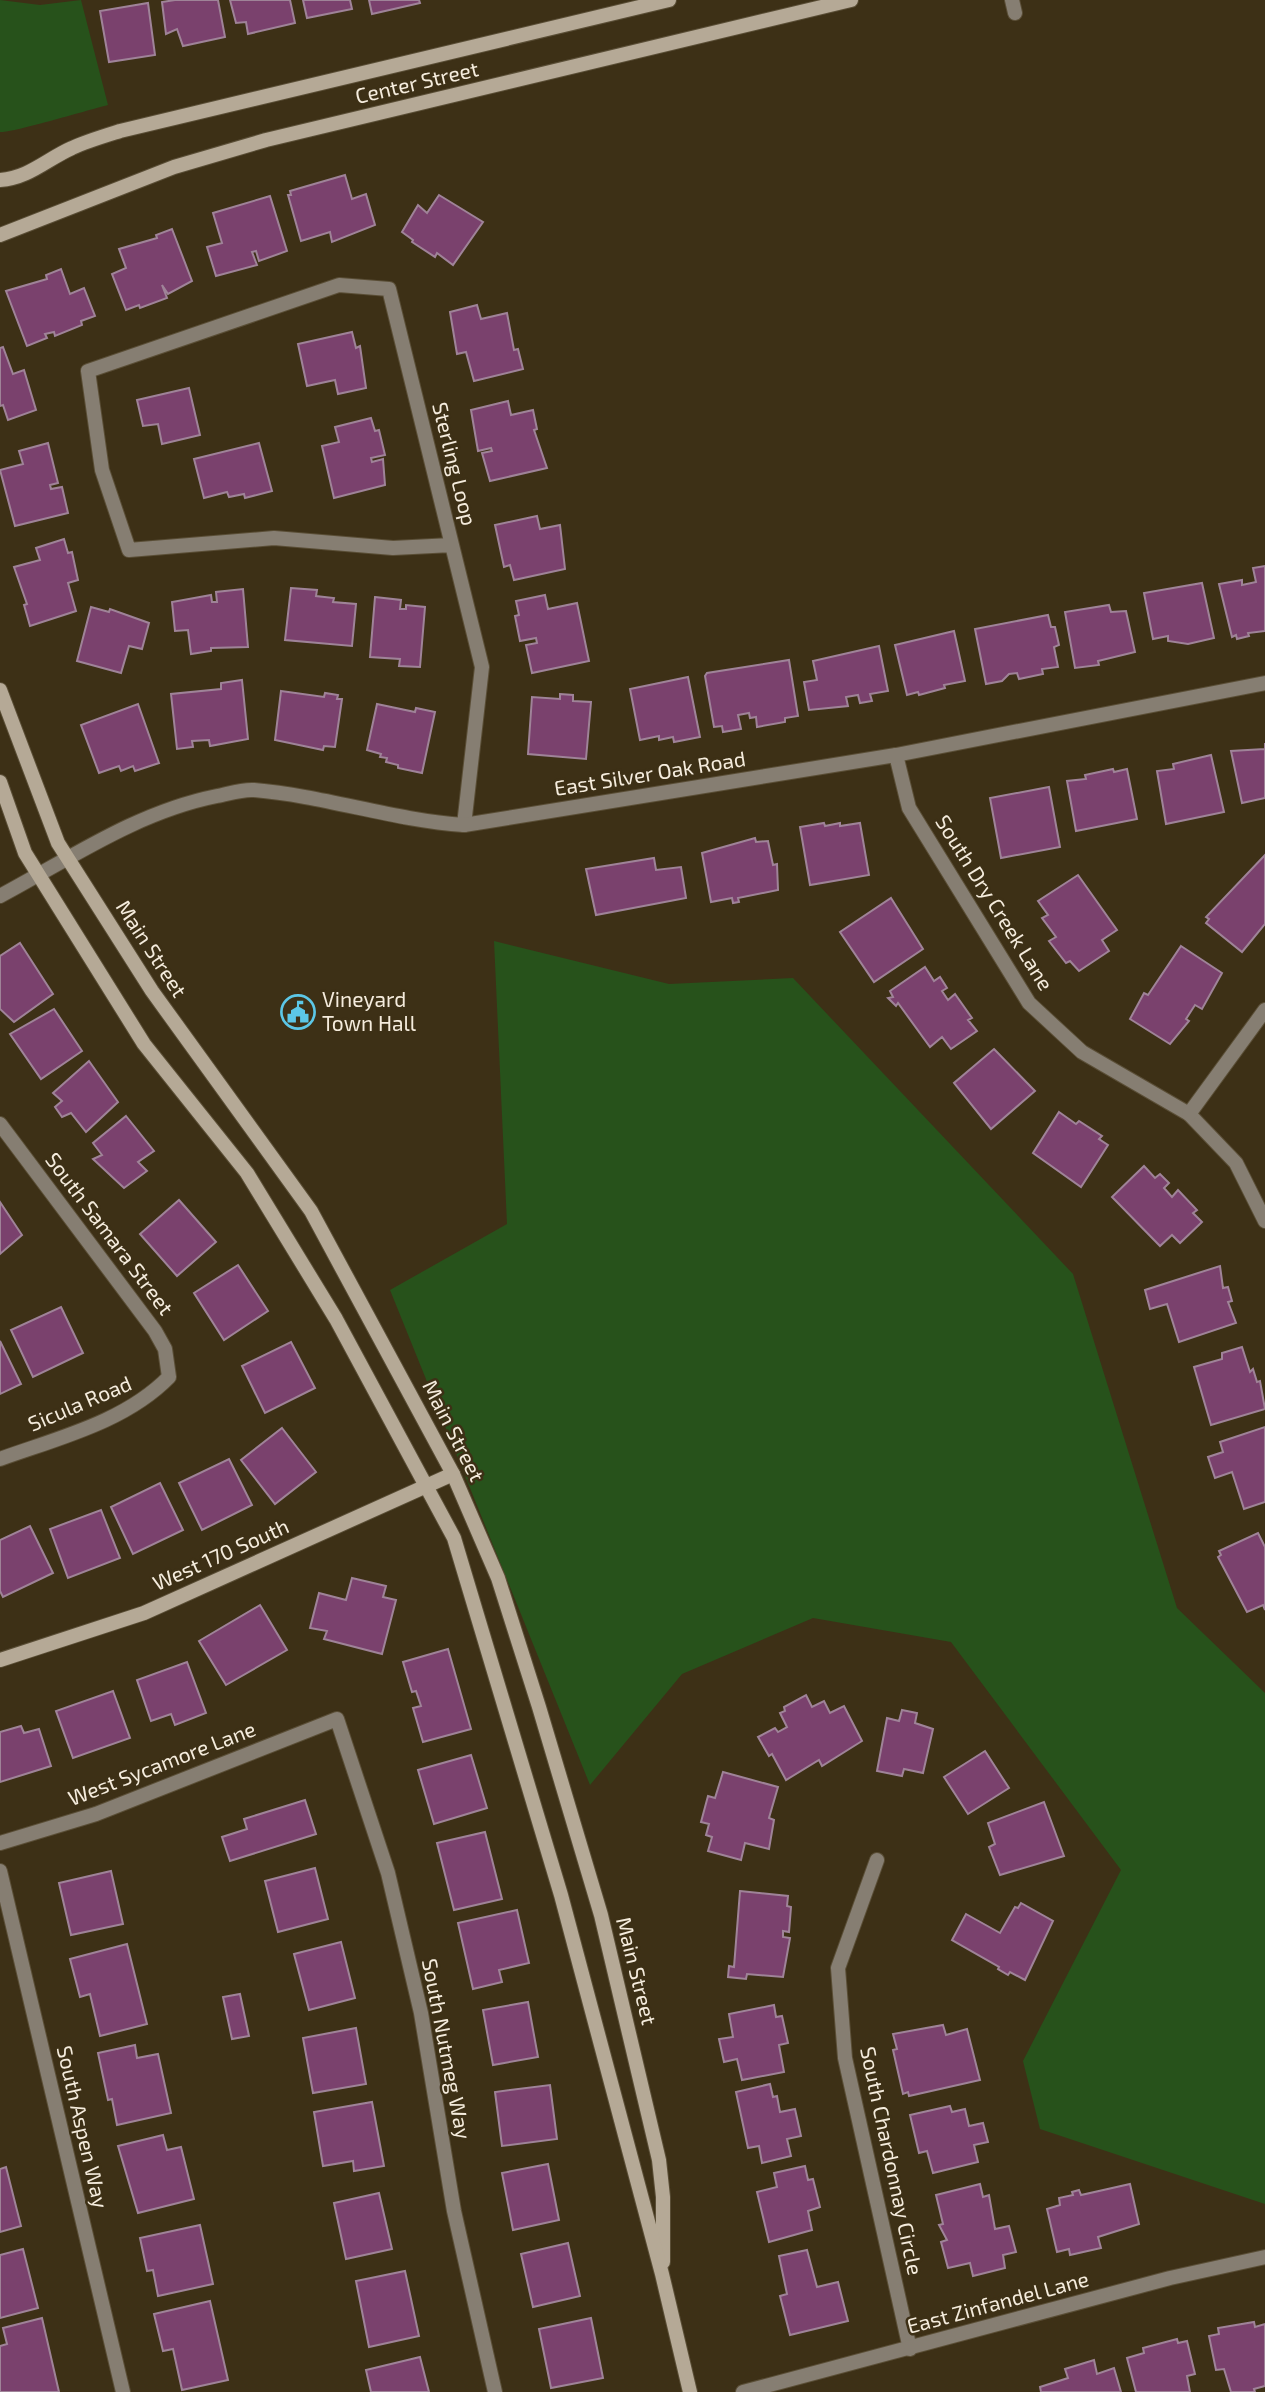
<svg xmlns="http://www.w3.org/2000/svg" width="1265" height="2392" font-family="'Exo 2',sans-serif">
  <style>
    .green { fill: #27521b }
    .building { fill: #7a416d; stroke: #9f8398; stroke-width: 2 }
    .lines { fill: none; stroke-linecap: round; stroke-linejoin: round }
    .street-casing { stroke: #5a4e36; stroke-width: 16 }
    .secondary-casing { stroke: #5a4e36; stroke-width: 16 }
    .street { stroke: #867e72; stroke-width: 14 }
    .secondary { stroke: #b5a996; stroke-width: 14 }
    .labels { text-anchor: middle; stroke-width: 5; stroke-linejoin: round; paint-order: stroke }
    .street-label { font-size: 21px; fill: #f5ecdd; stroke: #3d3016 }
    .poi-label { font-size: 21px; fill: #f5ecdd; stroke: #3d3016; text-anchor: start }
  </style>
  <rect width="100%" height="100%" fill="#3d3016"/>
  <g class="green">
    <path d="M0,0L40,5L81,0L108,105C92,109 8,134 0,132Z"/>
    <polygon points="494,941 669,984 793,978 1073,1274 1177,1608 1265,1693 1265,2204 1040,2129 1023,2061 1121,1870 951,1642 813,1618 682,1674 590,1785 390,1290 507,1224"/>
  </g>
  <g class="building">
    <polygon points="175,0 218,0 225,37 183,46 177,29 166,34 162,2"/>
    <polygon points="230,0 290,0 295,23 248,34 246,22 236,23"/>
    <polygon points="303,0 350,0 352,9 307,18"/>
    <polygon points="369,0 419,0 420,3 372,14"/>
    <polygon points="148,3 155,55 109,62 100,11"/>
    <polygon points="345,175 352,199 366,194 375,225 332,242 330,232 301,241 288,195 291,195 290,191"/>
    <polygon points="439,195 483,222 453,265 437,253 435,257 412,242 413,240 402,232 418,205 427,213"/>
    <polygon points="270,196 287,251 259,261 256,251 252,252 257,265 216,276 207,247 222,243 213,213"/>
    <polygon points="172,229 192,281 168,294 162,285 167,298 140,308 139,305 126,310 112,274 126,268 119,249 157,238 156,235"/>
    <polygon points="61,269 70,294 84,288 95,316 81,321 82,325 55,336 54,332 45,334 47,338 27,346 6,291 47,279 46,275"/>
    <polygon points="477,305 481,319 507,313 514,350 518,349 523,369 474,381 466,352 457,354 450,312"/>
    <polygon points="352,332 356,348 360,346 366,388 338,394 335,380 307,386 298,344"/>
    <polygon points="3,347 13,374 24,370 36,410 8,420 3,405 0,406 0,348"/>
    <polygon points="189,388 200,435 162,444 158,424 143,426 137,400"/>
    <polygon points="508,401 511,415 533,410 537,429 534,430 547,468 490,481 482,453 492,451 491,448 478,451 471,410"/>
    <polygon points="371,418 375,431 379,430 385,455 371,458 372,462 383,459 385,485 334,498 322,446 339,442 335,427"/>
    <polygon points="48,443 58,483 50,485 51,489 62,487 68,513 15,526 0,470 23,464 19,451"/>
    <polygon points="259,443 272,491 245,498 244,494 229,497 227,492 204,498 194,459"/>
    <polygon points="537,516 540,529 560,525 565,569 514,580 510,565 504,567 495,525"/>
    <polygon points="64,539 68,553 72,552 78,580 68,583 76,611 30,626 24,605 27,604 14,567 40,560 36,548"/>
    <polygon points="1265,566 1265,631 1248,633 1249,636 1237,639 1236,635 1232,637 1219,584 1242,580 1242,585 1256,582 1253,568"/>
    <polygon points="1202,583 1214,638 1188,644 1168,641 1168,636 1153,639 1144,593"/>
    <polygon points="291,588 317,590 316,596 334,598 333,602 356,604 352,646 285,640"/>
    <polygon points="243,589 248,647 211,648 211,651 191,654 188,630 175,631 172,602 211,595 212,602 217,602 216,592"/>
    <polygon points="545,595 548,609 577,603 589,661 532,673 526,645 537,643 536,638 520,641 515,616 519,615 516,601"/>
    <polygon points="375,597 401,600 400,609 406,609 406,605 425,607 420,667 399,666 400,659 370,657"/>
    <polygon points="1109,605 1111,612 1126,611 1135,652 1098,661 1099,665 1075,668 1065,612"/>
    <polygon points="91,607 109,612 110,609 149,623 142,649 129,646 121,673 77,661"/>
    <polygon points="1048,615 1051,627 1055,627 1059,645 1054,647 1058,667 1042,669 1043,674 1019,679 1017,673 1009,674 1002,681 986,684 975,629"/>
    <polygon points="954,631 965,681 944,685 945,688 919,695 918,692 907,695 895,645"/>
    <polygon points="879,646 888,691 870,694 872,701 860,703 858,695 846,697 848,706 809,710 804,682 817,680 813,661"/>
    <polygon points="789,660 798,716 785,718 785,722 757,727 756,717 750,718 749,713 738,715 741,729 723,732 722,726 714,727 705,676 707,673"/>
    <polygon points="688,677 700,737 674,742 673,737 659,740 659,736 640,740 630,689"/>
    <polygon points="242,680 248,739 210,746 209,740 192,741 193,747 177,749 171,694 221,689 221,683"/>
    <polygon points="281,691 324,697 325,693 338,695 337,699 342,699 335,747 324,746 323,750 275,740"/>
    <polygon points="560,694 573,695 573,701 591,702 586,759 528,754 532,697 560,699"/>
    <polygon points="138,704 159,763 135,771 133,766 121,771 119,766 99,773 81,725"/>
    <polygon points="377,704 415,712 416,708 435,712 422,773 398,768 398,765 386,762 387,758 380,757 381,754 367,750"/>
    <polygon points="1265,743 1265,798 1242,803 1231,751 1265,749"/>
    <polygon points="1211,755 1224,812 1166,824 1157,771 1174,769 1173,764"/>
    <polygon points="1113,769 1114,772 1127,769 1137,819 1076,831 1067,781 1086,779 1085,775"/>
    <polygon points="1049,787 1060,847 1001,858 990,798"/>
    <polygon points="824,823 825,826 840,823 840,826 860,823 869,875 810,885 800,827"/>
    <polygon points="755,838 756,842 768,841 773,865 777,864 778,890 738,898 739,902 733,903 732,898 711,902 702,853"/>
    <polygon points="1265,855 1265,924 1242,952 1206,923 1209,919 1206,917"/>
    <polygon points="654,858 656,870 681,867 686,898 596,915 586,869"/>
    <polygon points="1078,875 1117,930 1102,940 1109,951 1079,971 1070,961 1066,963 1049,941 1056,937 1042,918 1048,915 1038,901"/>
    <polygon points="891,898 923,949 874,982 840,932"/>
    <polygon points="20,943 53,994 14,1022 0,1009 0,956"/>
    <polygon points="1181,946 1222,973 1202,1009 1195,1005 1186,1019 1189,1021 1170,1044 1130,1019 1144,993 1148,995"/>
    <polygon points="925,967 934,981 940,977 947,988 942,991 948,1000 955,994 972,1018 968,1020 977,1031 951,1049 942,1037 930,1047 898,1003 896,1006 888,998 893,997 890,991"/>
    <polygon points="54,1009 82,1051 41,1079 10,1034"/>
    <polygon points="994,1049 1035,1091 991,1129 954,1083"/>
    <polygon points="89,1061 118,1102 86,1132 71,1113 62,1117 55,1107 62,1101 53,1093"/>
    <polygon points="1059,1112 1076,1124 1079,1121 1102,1136 1099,1139 1108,1145 1081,1187 1033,1153"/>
    <polygon points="126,1116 154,1151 138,1162 147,1171 124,1188 93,1159 102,1155 93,1143"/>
    <polygon points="1144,1166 1155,1178 1160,1174 1169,1183 1164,1188 1172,1197 1178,1190 1197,1210 1193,1213 1202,1222 1180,1243 1172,1235 1160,1246 1112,1197"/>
    <polygon points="179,1200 216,1242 177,1276 140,1234"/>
    <polygon points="0,1202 22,1235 0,1254"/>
    <polygon points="238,1265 268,1311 224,1340 194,1293"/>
    <polygon points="1220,1266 1223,1288 1228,1287 1232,1301 1228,1302 1236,1323 1179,1342 1167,1304 1150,1309 1145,1290"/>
    <polygon points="61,1307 83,1353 33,1377 11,1330"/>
    <polygon points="0,1341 21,1384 0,1394"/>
    <polygon points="291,1342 315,1388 265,1413 242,1366"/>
    <polygon points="1242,1347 1250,1372 1253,1369 1257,1382 1260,1381 1265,1409 1211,1425 1194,1367 1222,1359 1222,1353"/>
    <polygon points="1265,1427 1265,1502 1244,1509 1232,1472 1215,1478 1208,1457 1223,1452 1220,1442"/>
    <polygon points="282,1428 316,1472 275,1504 241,1460"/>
    <polygon points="229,1459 252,1505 202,1530 179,1483"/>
    <polygon points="160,1483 183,1530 133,1554 111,1507"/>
    <polygon points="101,1510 120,1558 68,1578 50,1529"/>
    <polygon points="30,1526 53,1573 3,1597 0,1591 0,1540"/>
    <polygon points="1258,1533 1265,1547 1265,1610 1263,1605 1247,1612 1218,1557 1221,1555 1219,1551"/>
    <polygon points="352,1578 386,1586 383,1597 396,1600 382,1654 324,1639 327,1631 310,1628 319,1593 346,1600"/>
    <polygon points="260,1605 287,1650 226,1685 199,1641"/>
    <polygon points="448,1649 471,1729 423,1742 413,1708 421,1706 416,1691 412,1692 403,1662"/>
    <polygon points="187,1662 206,1713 175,1725 171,1714 151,1721 137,1680"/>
    <polygon points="113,1691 130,1738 73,1758 56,1711"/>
    <polygon points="806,1695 812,1707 824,1701 830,1713 844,1706 862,1741 822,1766 819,1760 786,1780 772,1754 769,1756 758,1737 775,1728 778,1732 787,1727 780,1713 785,1711 784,1707"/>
    <polygon points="902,1710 917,1713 915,1723 933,1729 923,1773 904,1769 902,1776 877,1771 887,1718 899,1721"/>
    <polygon points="21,1726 24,1733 39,1729 51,1766 0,1782 0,1732"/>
    <polygon points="985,1751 1009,1788 968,1814 944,1777"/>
    <polygon points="471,1755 487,1808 434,1824 418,1770"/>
    <polygon points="723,1772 778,1787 769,1818 774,1820 769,1849 745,1843 741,1860 708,1851 712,1837 706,1835 709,1824 701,1822 708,1796 715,1798"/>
    <polygon points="305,1800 316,1834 230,1861 222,1837 247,1829 244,1819"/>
    <polygon points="1044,1802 1064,1856 1000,1875 989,1847 995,1844 988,1823"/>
    <polygon points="485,1832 502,1899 454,1910 437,1843"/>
    <polygon points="315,1868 328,1919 278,1932 265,1881"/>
    <polygon points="111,1871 123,1924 71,1935 59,1883"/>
    <polygon points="740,1891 788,1896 787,1906 791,1907 789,1932 783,1931 783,1937 790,1938 783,1977 747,1974 746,1979 728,1977 729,1966 734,1967"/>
    <polygon points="1021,1903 1053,1921 1025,1980 1010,1972 1008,1975 998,1969 999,1967 952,1940 966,1914 1000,1933 1015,1907 1018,1908"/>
    <polygon points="517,1910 529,1963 499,1970 502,1982 473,1989 458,1923"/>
    <polygon points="341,1942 355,1998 309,2010 294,1954"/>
    <polygon points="127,1944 147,2024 100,2036 90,1994 80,1997 70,1959"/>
    <polygon points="240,1994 249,2036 232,2039 223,1997"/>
    <polygon points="528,2002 538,2057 493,2065 483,2010"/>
    <polygon points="774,2005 776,2017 782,2016 788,2043 779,2045 784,2072 742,2080 737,2059 724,2062 719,2039 733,2037 729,2014"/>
    <polygon points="943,2025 946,2035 967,2029 980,2080 909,2096 908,2092 903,2094 893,2050 897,2049 893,2034"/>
    <polygon points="356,2028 366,2084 313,2093 303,2038"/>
    <polygon points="135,2045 137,2058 158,2054 171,2113 117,2125 112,2099 108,2100 98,2053"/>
    <polygon points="770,2084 773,2097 777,2096 780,2112 795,2109 801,2136 787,2139 791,2156 762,2163 759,2146 748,2148 736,2092"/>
    <polygon points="550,2085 557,2139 502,2146 495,2092"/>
    <polygon points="372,2102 384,2166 354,2171 353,2161 323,2166 314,2112"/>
    <polygon points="950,2106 952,2112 965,2109 969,2126 983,2123 988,2142 974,2145 978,2162 933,2173 927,2151 919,2153 910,2115"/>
    <polygon points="163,2135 167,2150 181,2147 194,2199 138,2213 118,2146"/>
    <polygon points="548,2164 559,2220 513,2230 502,2173"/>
    <polygon points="805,2166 808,2180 813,2179 820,2207 808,2211 812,2230 769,2242 757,2192 777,2187 774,2173"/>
    <polygon points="6,2167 21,2226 0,2232 0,2169"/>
    <polygon points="980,2184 983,2197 989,2195 995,2229 1009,2226 1016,2252 1003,2255 1005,2268 973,2276 970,2263 948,2268 941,2242 947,2240 939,2225 943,2224 936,2195"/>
    <polygon points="1130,2184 1139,2224 1098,2237 1101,2248 1070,2255 1069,2249 1057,2252 1047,2209 1060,2205 1059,2198 1073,2195 1072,2192 1079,2190 1081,2195"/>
    <polygon points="379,2193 392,2249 346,2259 334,2203"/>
    <polygon points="200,2225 213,2284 158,2296 153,2270 147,2271 140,2238"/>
    <polygon points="568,2243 580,2296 533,2307 521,2254"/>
    <polygon points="23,2249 38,2308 0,2318 0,2255"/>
    <polygon points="807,2250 817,2287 838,2282 848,2321 790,2335 780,2296 787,2294 779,2256"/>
    <polygon points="405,2271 419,2336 369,2347 356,2281"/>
    <polygon points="210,2301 228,2380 182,2390 173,2349 163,2351 154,2314"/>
    <polygon points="42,2318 59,2392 0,2392 0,2346 7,2344 3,2328"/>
    <polygon points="591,2318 603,2378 551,2388 539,2329"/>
    <polygon points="1254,2322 1255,2327 1265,2324 1265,2386 1254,2389 1255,2392 1231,2392 1224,2369 1216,2370 1209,2336 1219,2334 1218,2328"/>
    <polygon points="1177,2339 1178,2343 1187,2341 1195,2374 1187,2376 1190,2392 1136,2392 1127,2358 1144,2353 1143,2348"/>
    <polygon points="420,2357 429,2392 371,2392 366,2370"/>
    <polygon points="1094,2360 1097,2374 1114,2368 1121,2392 1041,2392 1040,2387 1068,2378 1065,2369"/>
  </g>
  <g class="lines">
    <g class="street-casing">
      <g id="street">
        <polyline points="1012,0 1015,13"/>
        <polyline points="452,545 393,548 274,538 129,550 102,470 88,371 339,285 389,289 482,667 464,825"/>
        <polyline points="896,755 909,808 1029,1003 1082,1052 1189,1114 1236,1163 1265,1221"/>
        <path d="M0,896C71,858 137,812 217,796C228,794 242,789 254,790C325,796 393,820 464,825L896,755L1265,683"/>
        <polyline points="1189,1114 1265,1010"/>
        <path d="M0,1124L155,1331L165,1349L169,1377C125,1422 58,1438 0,1459"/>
        <polyline points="0,1843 96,1814 337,1719 388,1873 421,2013 454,2211 495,2392"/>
        <polyline points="877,1860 838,1968 845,2058 910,2349"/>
        <polyline points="0,1871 123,2392"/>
        <polyline points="743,2392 1170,2278 1265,2257"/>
      </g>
    </g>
    <g class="secondary-casing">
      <g id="secondary">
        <path d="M0,180C29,178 47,159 72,148C87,141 104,136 120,131L669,0"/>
        <polyline points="0,235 174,167 266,140 851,0"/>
        <polyline points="0,690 58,843 152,991 311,1211 453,1474 498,1578 539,1707 601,1915 659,2160 663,2197 663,2262"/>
        <polyline points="0,782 25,853 144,1044 247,1173 336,1319 454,1538 561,1895 662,2274 690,2392"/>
        <polyline points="0,1660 144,1613 453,1474"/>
      </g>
    </g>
    <use href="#street" class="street"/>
    <use href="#secondary" class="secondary"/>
  </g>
  <defs>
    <g id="civic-ring" transform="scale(1.75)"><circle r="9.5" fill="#3d3016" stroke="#5cc7e7" stroke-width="1.5"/><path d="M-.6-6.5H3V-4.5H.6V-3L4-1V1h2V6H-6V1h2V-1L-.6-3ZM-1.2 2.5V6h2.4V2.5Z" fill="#5cc7e7"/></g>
  </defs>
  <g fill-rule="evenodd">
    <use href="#civic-ring" x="298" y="1012"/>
  </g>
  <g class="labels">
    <g class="street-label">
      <text transform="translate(417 83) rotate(-13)" y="7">Center Street</text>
      <text transform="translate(454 464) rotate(76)" y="7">Sterling Loop</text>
      <text transform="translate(650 774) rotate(-9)" y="7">East Silver Oak Road</text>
      <text transform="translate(994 903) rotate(58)" y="7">South Dry Creek Lane</text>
      <text transform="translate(151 949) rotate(57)" y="7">Main Street</text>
      <text transform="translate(109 1234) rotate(53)" y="7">South Samara Street</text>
      <text transform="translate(80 1404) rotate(-23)" y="7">Sicula Road</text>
      <text transform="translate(453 1431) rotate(63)" y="7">Main Street</text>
      <text transform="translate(221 1555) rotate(-24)" y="7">West 170 South</text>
      <text transform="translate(162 1764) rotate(-21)" y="7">West Sycamore Lane</text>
      <text transform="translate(636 1971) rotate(76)" y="7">Main Street</text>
      <text transform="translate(446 2049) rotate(79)" y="7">South Nutmeg Way</text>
      <text transform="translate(82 2127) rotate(77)" y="7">South Aspen Way</text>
      <text transform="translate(891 2161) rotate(78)" y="7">South Chardonnay Circle</text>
      <text transform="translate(998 2303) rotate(-15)" y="7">East Zinfandel Lane</text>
    </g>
    <g class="poi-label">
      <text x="322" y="1007">Vineyard<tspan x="322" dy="24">Town Hall</tspan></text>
    </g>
  </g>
</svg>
